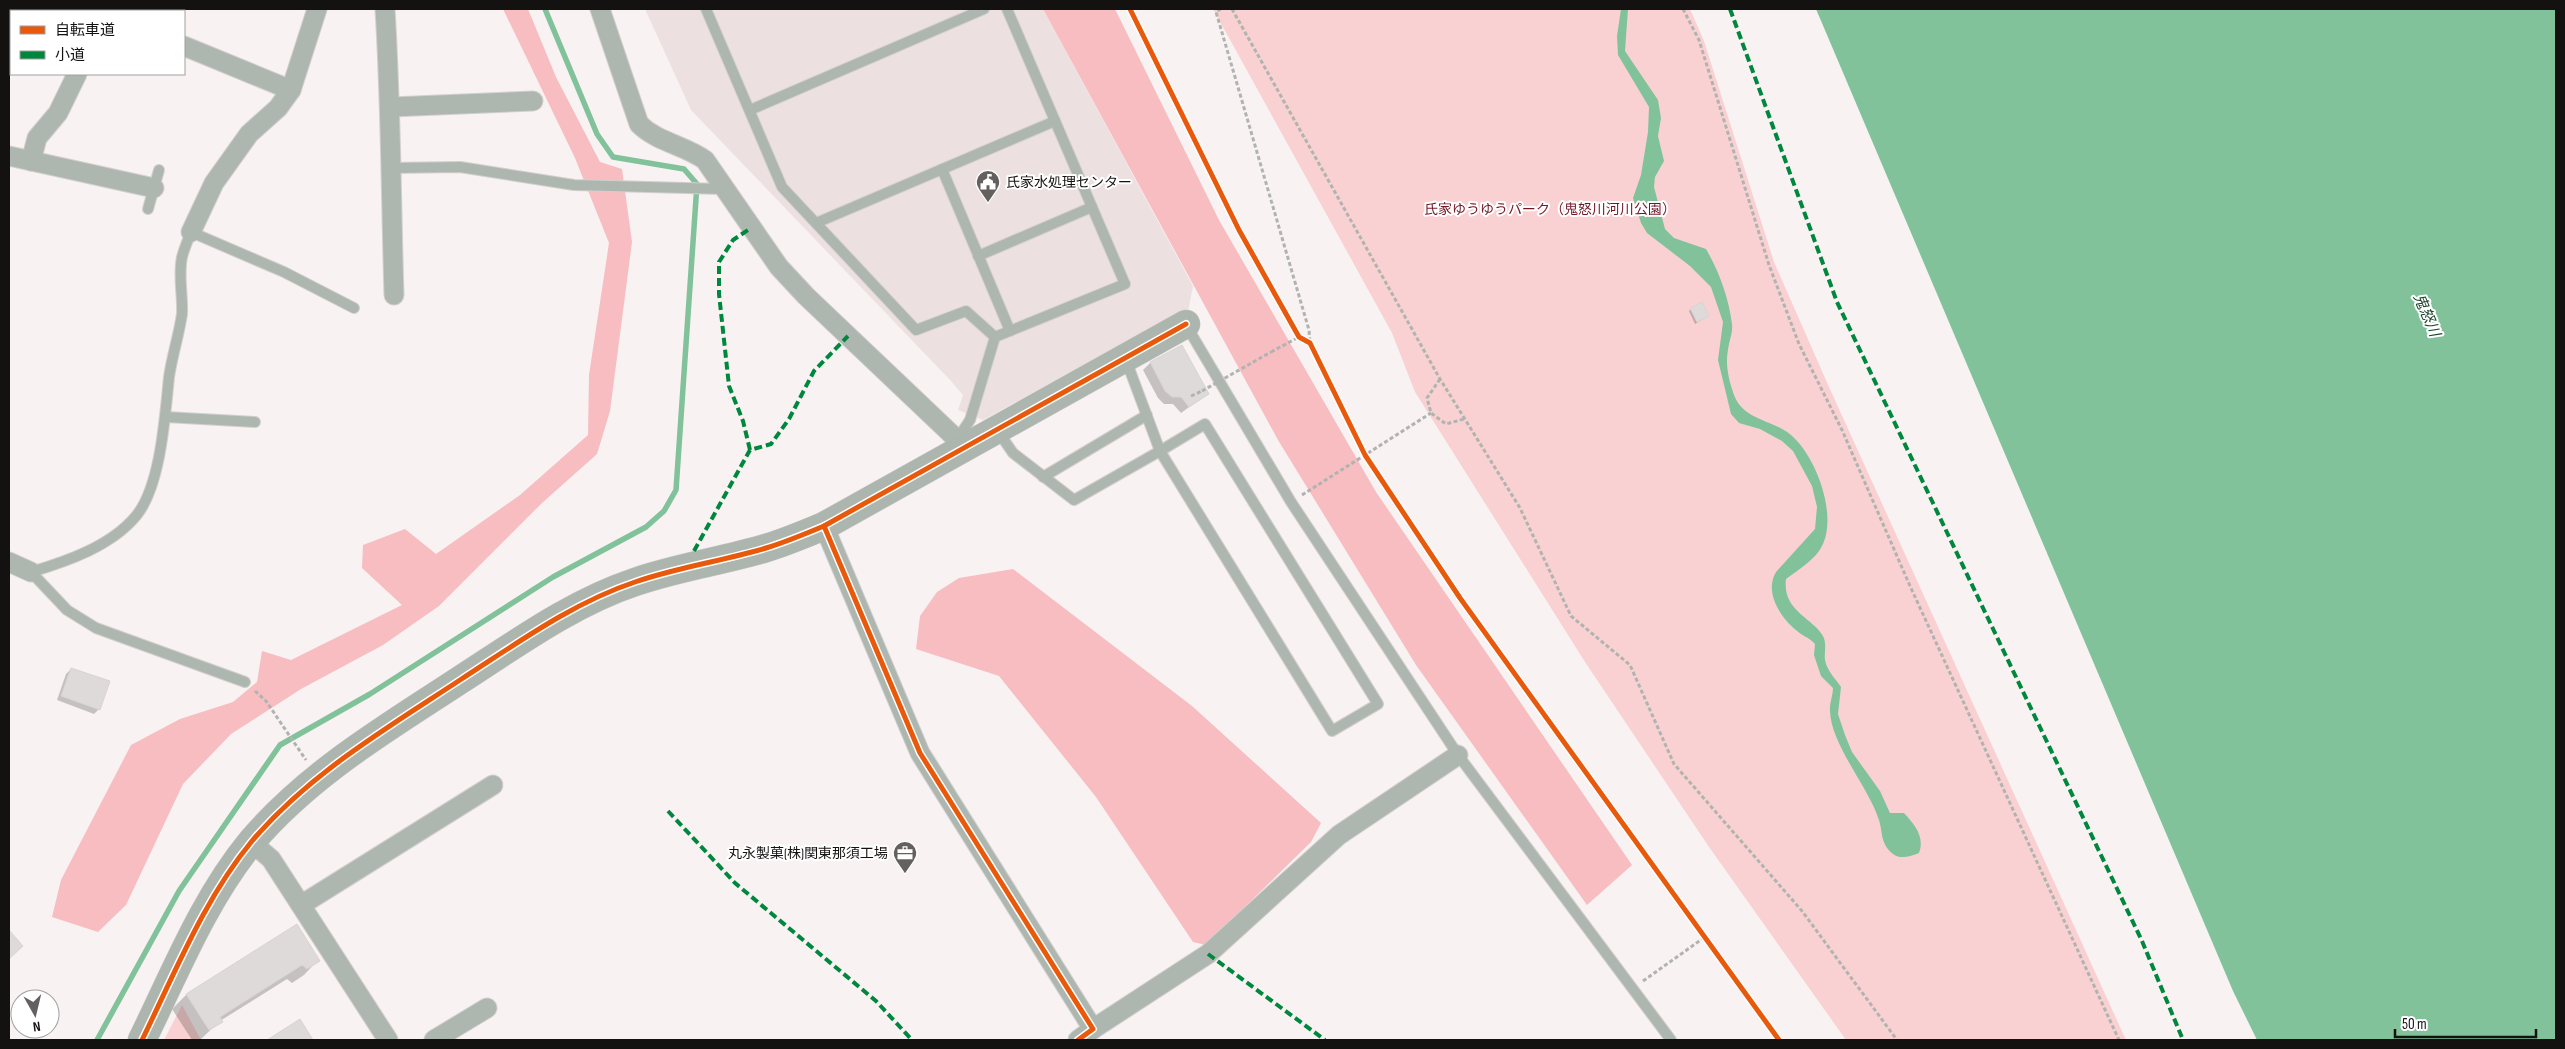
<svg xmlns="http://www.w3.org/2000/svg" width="2565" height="1049" font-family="'Sofia Sans Condensed','Noto Sans JP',sans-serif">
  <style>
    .built { fill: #ede0e0 }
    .green { fill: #f9d1d2 }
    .forest { fill: #f7bdc0 }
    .water { fill: #81c29b }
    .shadow { fill: #0003 }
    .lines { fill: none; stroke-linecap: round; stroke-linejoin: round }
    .stream { stroke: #81c29b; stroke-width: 5.5 }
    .building { fill: #dfdada; stroke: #d9d4d4 }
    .lane-casing { stroke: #d3cfcf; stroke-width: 12 }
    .street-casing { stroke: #d3cfcf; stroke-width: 21 }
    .secondary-casing { stroke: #d3cfcf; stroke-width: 29 }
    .path { stroke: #b0b3b0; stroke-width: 3; stroke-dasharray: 4 2.5; stroke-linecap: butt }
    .lane { stroke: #adb7b0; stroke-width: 10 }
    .street { stroke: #adb7b0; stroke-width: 19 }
    .secondary { stroke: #acb6ae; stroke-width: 28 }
    .path-bridge { stroke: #b0b3b0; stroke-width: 3; stroke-dasharray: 4 2.5; stroke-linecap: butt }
    .quiet { stroke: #00873e; stroke-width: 4; stroke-dasharray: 8 4; stroke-linecap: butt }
    .cycleway-casing { stroke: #fff; stroke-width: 8 }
    .cycleway { stroke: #e8590c; stroke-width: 5 }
    .labels { text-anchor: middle; stroke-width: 4; stroke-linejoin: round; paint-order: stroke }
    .poi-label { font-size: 14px; fill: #141111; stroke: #fff; text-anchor: start }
    .park-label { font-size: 14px; fill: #711827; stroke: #fff }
    .water-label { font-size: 15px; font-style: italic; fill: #1d452d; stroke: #fff }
  </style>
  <rect width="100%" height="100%" fill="#f8f2f2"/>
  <polygon class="built" points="645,9 1043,9 1193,286 1188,312 1177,314 983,420 958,410 963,395 951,381 691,110"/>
  <g class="green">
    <polygon points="1213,9 1690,9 1704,41 1774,262 1829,387 2126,1040 1846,1040 1709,847 1585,662 1415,392 1392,333"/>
    <polygon points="182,1005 201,1040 164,1040"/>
  </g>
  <g class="forest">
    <polygon points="503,9 528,9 556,77 600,162 622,169 632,242 610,411 597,454 542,503 439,606 383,645 301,689 231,734 183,784 126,905 98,932 52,917 61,880 131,745 180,719 233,702 257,682 262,651 291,660 402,605 362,568 363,545 405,529 436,554 520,495 588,435 589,375 609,243 575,158"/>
    <polygon points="1043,9 1115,9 1219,220 1376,492 1632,865 1587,905 1416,665 1278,440"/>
    <polygon points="1013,569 1192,706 1321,823 1311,842 1206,945 1193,942 1096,797 999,676 916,649 920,616 937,592 959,578"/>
  </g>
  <g class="water">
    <path d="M1621,9H1628L1625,51L1658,100L1661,118L1658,136L1664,161L1655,177L1654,187L1665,229L1674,238L1706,249C1719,271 1729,299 1732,324C1733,333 1729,341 1728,350C1725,365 1729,381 1734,395C1744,421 1772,419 1791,435C1816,456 1838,515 1822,546C1816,559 1798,570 1786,579C1782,611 1813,618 1823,636C1827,644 1824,652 1825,660C1827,671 1835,678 1841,687L1838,714L1845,735L1852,752L1880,791L1890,813H1904C1915,825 1925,837 1919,853C1911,856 1901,860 1893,854C1880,843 1883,833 1879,820C1868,786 1831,745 1830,711C1829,704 1833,696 1833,688L1821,676L1814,655L1815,644C1809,637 1802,636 1796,630C1780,617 1764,592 1776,572L1815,529L1817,507L1812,486L1793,451L1782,441L1760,429L1739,423L1731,414L1718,360L1723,322L1711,287L1690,266L1647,233L1641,223L1633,198L1641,175L1648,132L1649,107L1618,55L1617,36Z"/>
    <polygon points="1816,9 2556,9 2556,1040 2257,1040 2233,991"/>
  </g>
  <g class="shadow">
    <polygon points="1691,309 1708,316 1695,324 1689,311"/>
    <polygon points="1181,346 1207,394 1181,413 1173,404 1164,404 1158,398 1143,370 1150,363"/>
    <polygon points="71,669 99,709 94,714 57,700 66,674"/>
    <polygon points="318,960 304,975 292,983 287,979 220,1021 200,1040 192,1040 172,1009 186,995"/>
  </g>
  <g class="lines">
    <polyline class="stream" points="97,1040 179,891 280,745 370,694 553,577 646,527 664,511 676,490 697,184 684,169 613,157 597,134 545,9"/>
  </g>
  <g class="building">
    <polygon points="1702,302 1709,316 1697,322 1690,308"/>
    <polygon points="1182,345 1209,394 1189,407 1181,397 1172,397 1165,391 1150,362"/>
    <polygon points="71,668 110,681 100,710 61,696"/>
    <polygon points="297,924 320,961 307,969 302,965 220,1017 223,1022 209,1030 186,994"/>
    <polygon points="9,930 23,946 9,959"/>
    <polygon points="300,1019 313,1040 267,1040"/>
  </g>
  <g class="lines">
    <g class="lane-casing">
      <g id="lane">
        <polyline points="43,9 53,11"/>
        <polyline points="706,9 782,187 916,330 966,311 995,337"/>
        <polyline points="750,110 984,9"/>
        <polyline points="390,168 460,167 574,185 723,189"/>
        <polyline points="942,169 1010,331"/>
        <polyline points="148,209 159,170"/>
        <polyline points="816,223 1055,121"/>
        <polyline points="978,256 1092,207"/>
        <polyline points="1186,325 1291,502 1458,755 1671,1040"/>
        <polyline points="166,417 255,422"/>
        <polyline points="997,430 1013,453 1074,500 1160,451 1332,731 1378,704 1205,424 1160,451 1126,360"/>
        <polyline points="958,438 970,420 995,337 1125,284 1007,9"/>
        <polyline points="1043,477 1147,415"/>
        <path d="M245,682L96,628L67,610L31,572C68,561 111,546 136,516C161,486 165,415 169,377C172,356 179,335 182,314C183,295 178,276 182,257C184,249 188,240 191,232L284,272L354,308"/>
      </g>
    </g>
    <g class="street-casing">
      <g id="street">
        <path d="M385,9C391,104 391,200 394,295"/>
        <path d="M600,9L639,124C657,142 684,145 705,160L779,267L806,296L965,447"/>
        <polyline points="106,11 107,9"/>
        <polyline points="184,46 291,90"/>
        <polyline points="391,107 533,101"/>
        <polyline points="9,156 154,188"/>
        <polyline points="31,161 37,138 58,113 77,74"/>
        <polyline points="191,232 214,183 249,134 278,108 291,90 317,9"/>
        <polyline points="824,526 920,753 1093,1029 1078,1040"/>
        <polyline points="9,562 31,572"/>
        <polyline points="251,842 271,859 388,1040"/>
        <polyline points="301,905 493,785"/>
        <polyline points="1093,1029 1208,954 1339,835 1458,755"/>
        <polyline points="434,1040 487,1008"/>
      </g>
    </g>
    <g class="secondary-casing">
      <path id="secondary" d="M142,1040C175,973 204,899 252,841C310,773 387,728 460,680C516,644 572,603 635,582C678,567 723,561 766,548C786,542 805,534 824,526L1186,324"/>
    </g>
    <g class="path">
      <polyline points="1130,9 1239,230 1299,337 1310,343 1365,455 1460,598 1779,1040"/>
      <polyline points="1221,9 1216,12 1309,330 1310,343"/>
      <polyline points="1232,9 1440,379 1520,508 1571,616 1630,665 1674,764 1802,911 1897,1040"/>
      <polyline points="1683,9 1699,40 1769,265 1799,344 1842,430 1910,586 2119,1040"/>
      <polyline points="1271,352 1299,337"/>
      <polyline points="1440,379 1427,398 1431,413 1446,424 1464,419"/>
      <polyline points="1191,396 1202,391"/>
      <polyline points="1302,495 1431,413"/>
      <polyline points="255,691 266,701 306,760"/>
      <polyline points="1643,981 1705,937"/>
    </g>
    <use href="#lane" class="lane"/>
    <use href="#street" class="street"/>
    <use href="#secondary" class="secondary"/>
    <polyline class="path-bridge" points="1202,391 1271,352"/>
    <g class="quiet">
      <polyline points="1730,9 1837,302 2142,941 2183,1040"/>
      <polyline points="750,450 743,421 729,386 719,294 719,262 733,240 751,228"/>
      <polyline points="694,551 750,450 771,444 789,419 814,371 848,336"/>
      <polyline points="668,811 735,883 876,1001 912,1040"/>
      <polyline points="1208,954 1325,1040"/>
    </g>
    <g class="cycleway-casing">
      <g id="cycleway">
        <polyline points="1130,9 1239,230 1299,337 1310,343 1365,455 1460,598 1779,1040"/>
        <polyline points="824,526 920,753 1093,1029 1078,1040"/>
        <path d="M142,1040C175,973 204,899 252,841C310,773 387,728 460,680C516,644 572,603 635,582C678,567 723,561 766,548C786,542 805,534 824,526L1186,324"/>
      </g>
    </g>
    <use href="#cycleway" class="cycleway"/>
  </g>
  <defs>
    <g id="civic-pin" transform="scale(1.25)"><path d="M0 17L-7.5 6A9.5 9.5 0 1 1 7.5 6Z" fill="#646060" stroke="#fff"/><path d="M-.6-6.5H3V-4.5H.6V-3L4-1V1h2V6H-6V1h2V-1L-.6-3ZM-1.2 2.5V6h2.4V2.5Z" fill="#fff"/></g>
    <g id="office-pin" transform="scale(1.25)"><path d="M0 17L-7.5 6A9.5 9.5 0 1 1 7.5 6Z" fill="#646060" stroke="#fff"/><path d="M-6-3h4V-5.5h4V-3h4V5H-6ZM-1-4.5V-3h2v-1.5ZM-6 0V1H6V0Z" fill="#fff"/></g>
  </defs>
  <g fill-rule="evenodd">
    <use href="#civic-pin" x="988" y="182"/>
    <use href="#office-pin" x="905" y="853"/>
  </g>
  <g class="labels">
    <g class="poi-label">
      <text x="1006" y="187">氏家水処理センター</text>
      <text x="888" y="858" text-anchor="end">丸永製菓(株)関東那須工場</text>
    </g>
    <g class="park-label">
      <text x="1550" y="214">氏家ゆうゆうパーク（鬼怒川河川公園）</text>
    </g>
    <g class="water-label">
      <text transform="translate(2427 315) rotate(67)" y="5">鬼怒川</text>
    </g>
  </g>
  <rect width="2565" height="1049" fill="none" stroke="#141111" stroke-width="20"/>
  <rect x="10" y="10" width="175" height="65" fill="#ffffff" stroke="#a1a0a0"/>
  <rect x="20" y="26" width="25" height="8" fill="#e8590c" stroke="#a1a0a0"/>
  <text x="55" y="35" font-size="15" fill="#141111">自転車道</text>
  <rect x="20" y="51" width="25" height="8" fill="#00873e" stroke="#a1a0a0"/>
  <text x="55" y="60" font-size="15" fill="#141111">小道</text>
  <g transform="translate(35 1014) rotate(172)"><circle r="24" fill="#ffffff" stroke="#a1a0a0"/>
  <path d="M0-4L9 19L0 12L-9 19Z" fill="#646060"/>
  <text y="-8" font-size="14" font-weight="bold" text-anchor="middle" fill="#141111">N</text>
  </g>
  <path d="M2395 1029v8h141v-8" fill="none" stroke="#141111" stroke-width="2.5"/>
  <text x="2402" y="1029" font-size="15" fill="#141111" stroke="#ffffff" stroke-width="4" paint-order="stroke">50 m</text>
</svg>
